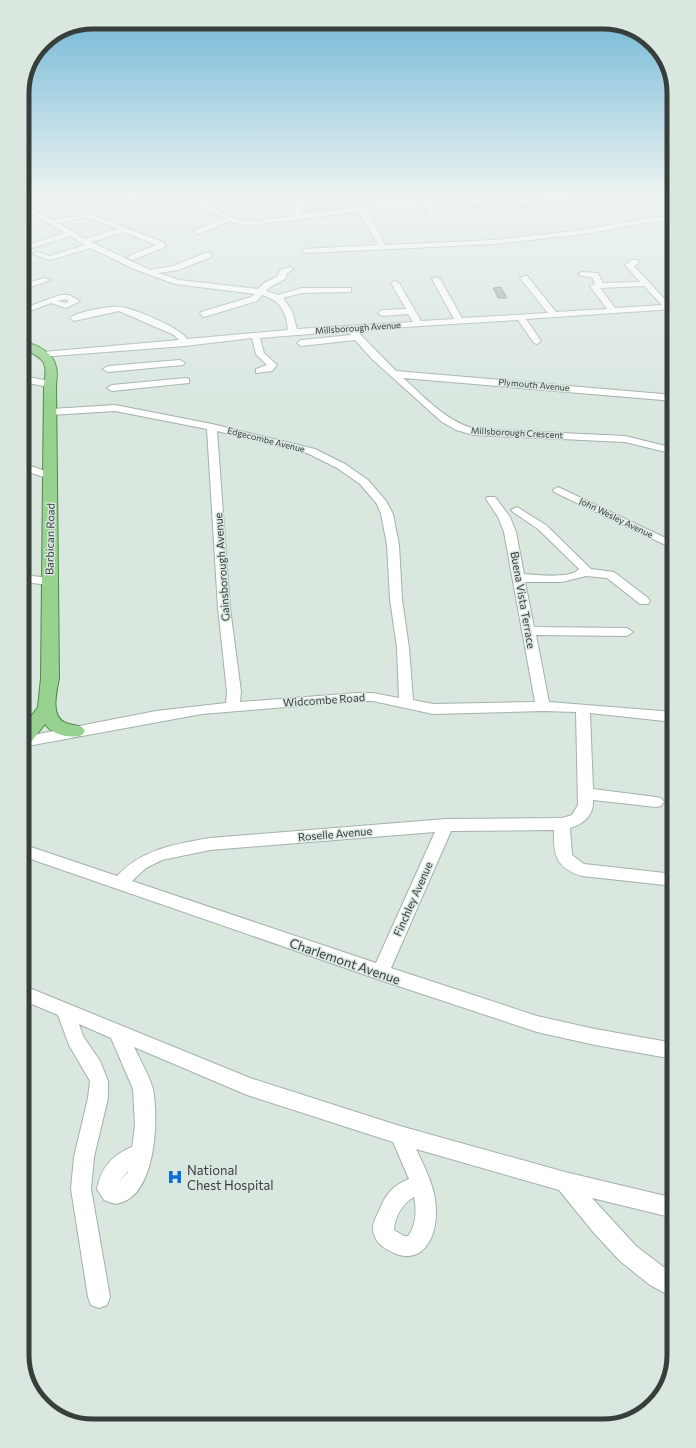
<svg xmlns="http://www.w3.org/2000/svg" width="696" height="1448" font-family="Commissioner,sans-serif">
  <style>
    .building { fill: #9baba7; stroke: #7d8c89 }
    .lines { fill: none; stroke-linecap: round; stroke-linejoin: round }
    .minor-casing { stroke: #a4b1aa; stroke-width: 2 }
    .major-casing { stroke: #498b43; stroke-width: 2 }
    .minor { fill: #fff; fill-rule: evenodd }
    .major { fill: #97d291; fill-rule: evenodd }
    .labels { text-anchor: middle; stroke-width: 3; stroke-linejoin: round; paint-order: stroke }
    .far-street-label { font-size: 9px; fill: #383e3b; stroke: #d9e7df }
    .street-label { font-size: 11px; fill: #383e3b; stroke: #d9e7df }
    .near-street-label { font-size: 13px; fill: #383e3b; stroke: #d9e7df }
    .near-poi-label { font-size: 13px; fill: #383e3b; stroke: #d9e7df; text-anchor: start }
    .rim { fill: none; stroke: #383e3b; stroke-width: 5 }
  </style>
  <rect width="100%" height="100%" fill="#d9e7df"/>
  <polygon class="building" points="501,287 507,298 498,298 493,288"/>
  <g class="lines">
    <g class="minor-casing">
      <g id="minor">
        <polygon points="129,198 141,198 123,204 120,202"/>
        <path d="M183,198C207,198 219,214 240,220C254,224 280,217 295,215V202L298,200L301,202L302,214C355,208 409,200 463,200C476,200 489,203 502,203C523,203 548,194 568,199L565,201L502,207L463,204L431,206L437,218L433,220L429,218L425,206L365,211L374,223L385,245L495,240L583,230L650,218L674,217V221L650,222L583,234L495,244L306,253L302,251L303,249L378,245L366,223L358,212L249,225L238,224L230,221L198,234L194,232L195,230L225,218Z"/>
        <path d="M22,204L53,220L91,214L165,243V247L132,260L128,258L129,256L156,245L124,232L91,242L150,270L173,266L205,253H211V257L178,270L158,273L179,280L258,289L264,283L278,276L280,270L290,267L294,269L287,273L285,279L270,287L266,291L278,295L302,288H351V292H348L302,293L283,298L292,311L297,329L413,322L408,314L382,316L378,313L382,310L406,309L391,283L395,281L399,283L421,321L454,319L432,279L436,277L440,279L462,318L548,313L520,278L524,276H527L556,312L607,309L590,286L595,284L592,277L582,276L578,274L582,272L598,273L603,283L640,282L625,265L632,260H638V264L634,266L670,305H674V309L526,319L541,341L537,344L534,343L518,320L356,330L396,371L674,395V401L403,378C425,397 445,421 475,429L625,436L674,448V454L625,442L474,435L456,430L442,422L372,359L355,340L301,346L297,343L301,340L351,335L347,331L260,338L264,353L277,365L272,371L256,373V369L267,365L256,354L252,338L185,346L40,357L39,355L43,352L179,340L174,335L119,311L74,321L70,318C76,312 112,305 121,307C135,309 181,328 187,339L288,330C286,311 281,301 262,295L257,301L204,317L200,314L201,312L251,297L255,294L175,284L134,269L91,248L50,260L33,254L37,252L50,256L85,245L70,236L22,251V247L65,233L22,208ZM88,217L118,229L85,239L58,223ZM644,286L662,305L615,308L600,288Z"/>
        <polygon points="44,278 51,280 22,290 22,285"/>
        <path d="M60,295H69L80,301L66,308L51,303L22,314V309ZM65,299L69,301L66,303L58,301Z"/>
        <polygon points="180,360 185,363 183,365 108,372 103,369 108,366"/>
        <polygon points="22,376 50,381 55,384 50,387 22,382"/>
        <polygon points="186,378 189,379 189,383 112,391 107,388 112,385"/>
        <path d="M115,405L212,424L315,449L345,464L368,480L386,501L393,514L399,545L402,599L409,648L413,700L433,704L535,702L504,532L498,517L486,499L487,497H495L510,517L516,532L524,574C537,575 571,579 579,569L538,529L513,512L511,510L517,507L546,525L591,569L614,572L648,598L650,601L648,604H640L607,578L586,576L562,582H525L534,627L627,628L633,632L627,636L536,635L549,702L674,712V722L590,713L593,789L656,797L661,798L664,802L661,806L656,807L593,800C594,816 583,824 570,828L572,855L584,864L674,874V886L582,876C556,868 553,855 554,830L451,831L391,968L537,1016L595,1029L674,1043V1059L595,1045L537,1032L380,980L22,856V844L117,876C142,849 175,844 210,838L446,819L562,818L572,815L578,805L576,712L543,711L433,714L373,701H357L202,714L22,747L23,737L156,711L226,703L227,692L218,608L207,429L115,411L51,415L46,412L51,409ZM217,431L307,453L337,468L360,484L377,504L381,514L387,545L390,599L397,648L399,698L373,693H357L240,702L241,692L230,608ZM435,832L376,963L132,881L146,868L162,860L210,850Z"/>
        <polygon points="22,463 54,474 55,476 50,479 22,470"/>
        <polygon points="558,487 674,542 674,549 554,492 553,490"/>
        <polygon points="22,572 31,576 53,578 55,581 49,585 24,582 22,581"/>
        <path d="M22,985L250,1078L400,1126L565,1172L674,1198V1218L592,1198L636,1246L674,1275V1298L650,1285L620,1261L594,1233L559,1190L416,1149C425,1168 436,1189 436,1210C437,1240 420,1269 388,1250C380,1246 375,1240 373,1231C372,1225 376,1217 379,1211C385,1195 393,1185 409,1179L393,1142L247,1095L134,1047C140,1060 149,1075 153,1089C159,1120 156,1200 115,1204L104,1200L97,1189C101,1168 112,1155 132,1147L135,1126L133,1089L111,1038L79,1024L83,1036L100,1061L108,1081V1098L94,1157L91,1189L110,1297L107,1305L99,1308L91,1305L88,1297L71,1189L74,1157L88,1098L90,1081L69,1045L58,1015L22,1000ZM128,1172L118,1183L128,1171ZM414,1197C417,1210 416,1225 408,1236H404L394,1230C395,1216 402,1204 414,1197Z"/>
      </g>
    </g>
    <g class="major-casing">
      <path id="major" d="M22,341C46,347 61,358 56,384L59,678C57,690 50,715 64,722C69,725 77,725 82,727L85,731L82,735C71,739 52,735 45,724L28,746L22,748V729L38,707L41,678L44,384C49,360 42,358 22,348Z"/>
    </g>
    <use href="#minor" class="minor"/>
    <use href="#major" class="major"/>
  </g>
  <linearGradient id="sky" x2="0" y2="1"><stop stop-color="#6db5d6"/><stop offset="0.49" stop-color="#eef4f1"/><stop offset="1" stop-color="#eef4f1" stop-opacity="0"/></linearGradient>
  <rect width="696" height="401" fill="url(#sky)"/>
  <defs>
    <g id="hospital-bare" transform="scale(1.2)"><path d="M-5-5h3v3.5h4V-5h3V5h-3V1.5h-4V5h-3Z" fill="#0b6fd8" stroke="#d9e7df" stroke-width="2.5" paint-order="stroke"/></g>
  </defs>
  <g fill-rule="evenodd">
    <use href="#hospital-bare" x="175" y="1177"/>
  </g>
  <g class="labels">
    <g class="far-street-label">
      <text transform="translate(358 328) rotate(-4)" y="3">Millsborough Avenue</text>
      <text transform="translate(534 385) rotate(5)" y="3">Plymouth Avenue</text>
      <text transform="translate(517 433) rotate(3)" y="3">Millsborough Crescent</text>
      <text transform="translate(266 440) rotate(14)" y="3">Edgecombe Avenue</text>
      <text transform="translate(616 518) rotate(26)" y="3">John Wesley Avenue</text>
    </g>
    <g class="street-label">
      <text transform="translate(50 539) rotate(-89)" y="4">Barbican Road</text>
      <text transform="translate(222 567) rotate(-94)" y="4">Gainsborough Avenue</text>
      <text transform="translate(523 600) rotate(80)" y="4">Buena Vista Terrace</text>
      <text transform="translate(324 700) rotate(-4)" y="4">Widcombe Road</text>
      <text transform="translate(335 834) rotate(-5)" y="4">Roselle Avenue</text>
      <text transform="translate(413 899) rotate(-66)" y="4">Finchley Avenue</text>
    </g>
    <g class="near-street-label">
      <text transform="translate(345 961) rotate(19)" y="5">Charlemont Avenue</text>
    </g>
    <g class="near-poi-label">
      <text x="187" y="1175">National<tspan x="187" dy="15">Chest Hospital</tspan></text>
    </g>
  </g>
  <path d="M0 0H696V1448H0ZM93 29H603A64 64 0 0 1 667 93V1355A64 64 0 0 1 603 1419H93A64 64 0 0 1 29 1355V93A64 64 0 0 1 93 29Z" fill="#d9e7df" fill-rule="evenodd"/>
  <path class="rim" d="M93 29H603A64 64 0 0 1 667 93V1355A64 64 0 0 1 603 1419H93A64 64 0 0 1 29 1355V93A64 64 0 0 1 93 29Z"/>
</svg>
